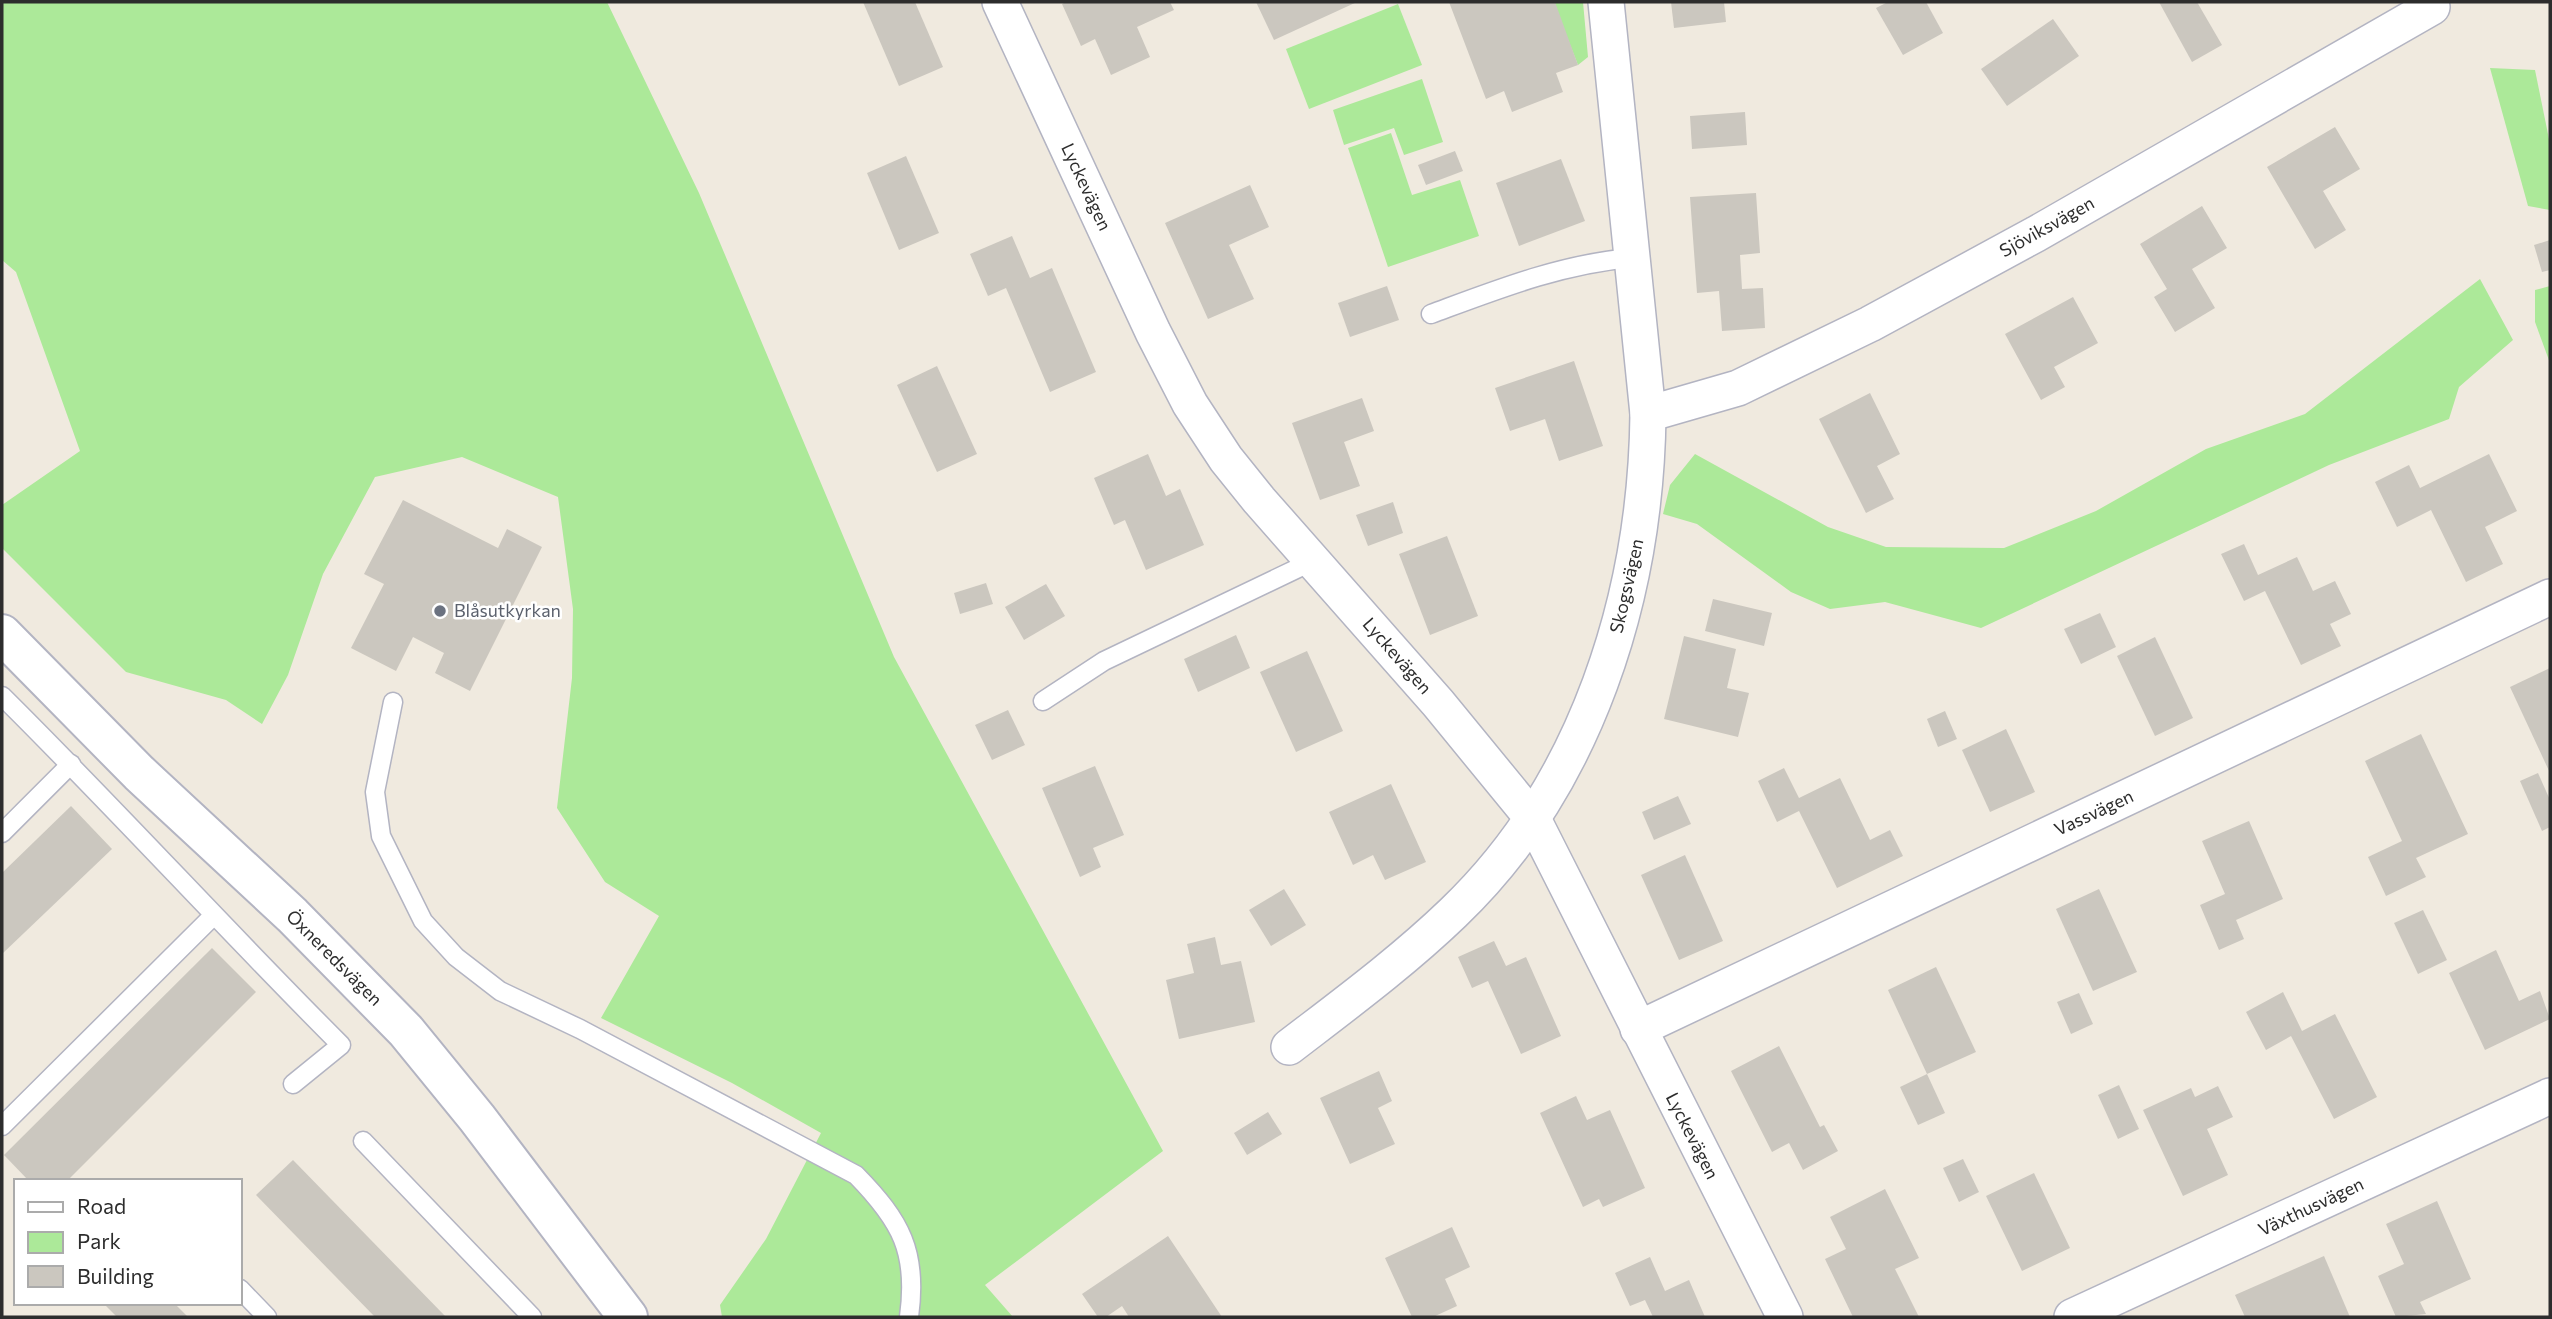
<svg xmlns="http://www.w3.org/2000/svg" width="2552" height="1319" font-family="Commissioner,sans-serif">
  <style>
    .green { fill: #ace999 }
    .building { fill: #cbc7bf }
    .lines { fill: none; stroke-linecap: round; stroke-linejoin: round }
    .lane-casing { stroke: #b3b4c2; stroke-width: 21 }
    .street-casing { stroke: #b3b4c2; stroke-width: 38 }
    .secondary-casing { stroke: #b3b4c2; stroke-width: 42 }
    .lane { stroke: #fff; stroke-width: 18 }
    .street { stroke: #fff; stroke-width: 35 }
    .secondary { stroke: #fff; stroke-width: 38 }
    .worship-dot { fill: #6b7280; stroke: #fff; stroke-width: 2.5 }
    .labels { text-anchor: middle; stroke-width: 5; stroke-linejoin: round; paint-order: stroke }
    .street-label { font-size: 18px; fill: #2d2d2d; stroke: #fff }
    .worship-label { font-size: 18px; fill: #5b616d; stroke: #fff; text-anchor: start }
  </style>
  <rect width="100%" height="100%" fill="#f0eadf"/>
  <g class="green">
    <polygon points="2,2 607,2 699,193 894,657 1163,1151 985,1285 1013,1317 722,1317 720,1305 766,1239 821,1133 732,1083 601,1018 659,916 605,882 557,808 572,678 573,609 558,497 462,457 375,477 323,574 288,675 262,724 226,700 126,672 2,548 2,505 80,451 16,272 2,260"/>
    <polygon points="1553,2 1583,2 1588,57 1578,65"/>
    <polygon points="1398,4 1422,65 1309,109 1286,49"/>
    <polygon points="2490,68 2535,70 2550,144 2550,210 2528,206"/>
    <polygon points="1422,79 1443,142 1404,155 1394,128 1344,145 1333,110"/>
    <polygon points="1391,133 1412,195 1460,180 1479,236 1388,267 1348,148"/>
    <polygon points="2480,279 2513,340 2459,387 2449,419 2329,465 1981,628 1885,602 1830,609 1791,592 1697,524 1663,514 1670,485 1695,454 1828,527 1886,547 2004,548 2096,511 2206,449 2305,414"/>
    <polygon points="2550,286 2550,363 2535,322 2535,290"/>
  </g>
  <g class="building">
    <polygon points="863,2 915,2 943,67 899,86"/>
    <polygon points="1066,2 1170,2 1174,10 1137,27 1150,57 1111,75 1095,39 1081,46 1062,4"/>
    <polygon points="1256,2 1357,2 1274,40"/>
    <polygon points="1449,2 1555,2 1578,65 1556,73 1563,92 1512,112 1504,91 1486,99"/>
    <polygon points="1671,2 1724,2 1726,22 1674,28"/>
    <polygon points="1888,2 1926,2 1943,33 1903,55 1876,8"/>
    <polygon points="2159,2 2197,2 2222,45 2192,62"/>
    <polygon points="2053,19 2079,56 2007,106 1981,69"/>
    <polygon points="1745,112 1747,145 1692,149 1690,116"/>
    <polygon points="2335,127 2360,169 2323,191 2346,230 2315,249 2267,167"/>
    <polygon points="1455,151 1463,171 1426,185 1418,165"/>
    <polygon points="906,156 939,233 899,250 867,173"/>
    <polygon points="1561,159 1585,221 1519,246 1496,183"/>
    <polygon points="1250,185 1269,227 1229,245 1254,299 1208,319 1165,223"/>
    <polygon points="1756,193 1760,253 1740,255 1742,289 1763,288 1765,328 1722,331 1719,291 1697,293 1690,197"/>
    <polygon points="2202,206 2227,248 2192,269 2215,308 2175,332 2154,297 2167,289 2140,244"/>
    <polygon points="1012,236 1030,278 1052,268 1096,372 1050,392 1006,288 988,296 970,254"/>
    <polygon points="2550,240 2550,270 2542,272 2534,245"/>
    <polygon points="1387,286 1399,320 1350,337 1338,303"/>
    <polygon points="2073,297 2098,343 2054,367 2065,387 2041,400 2005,334"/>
    <polygon points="1574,361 1603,446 1559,461 1545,419 1510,431 1495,388"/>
    <polygon points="937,366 977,454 937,472 897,385"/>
    <polygon points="1870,393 1900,454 1877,466 1894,499 1866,513 1819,419"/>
    <polygon points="1362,398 1374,431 1344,442 1360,486 1320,500 1292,423"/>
    <polygon points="1148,454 1166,496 1180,489 1204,545 1146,570 1125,520 1114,525 1094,478"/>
    <polygon points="2489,454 2517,511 2485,527 2503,564 2466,582 2431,510 2397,527 2375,482 2409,465 2420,488"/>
    <polygon points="403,500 498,548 507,529 542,547 470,691 435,673 444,653 413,637 396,671 351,648 384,584 364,574"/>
    <polygon points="1393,502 1403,533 1368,546 1356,515"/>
    <polygon points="1447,536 1478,616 1430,635 1399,554"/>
    <polygon points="2244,544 2258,575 2297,557 2313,591 2335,581 2351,614 2330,624 2341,646 2301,665 2265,591 2244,601 2221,554"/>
    <polygon points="986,583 993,604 960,614 954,593"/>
    <polygon points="1046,584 1065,616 1024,640 1005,607"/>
    <polygon points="1713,599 1772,613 1764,646 1705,631"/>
    <polygon points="2100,613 2116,647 2081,664 2064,629"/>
    <polygon points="1236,635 1250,668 1198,692 1184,659"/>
    <polygon points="1684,636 1736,649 1727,688 1749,693 1738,737 1664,719"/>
    <polygon points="2155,637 2193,718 2155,736 2117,656"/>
    <polygon points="1307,651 1343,731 1296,752 1260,672"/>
    <polygon points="2550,668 2550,773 2510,687"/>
    <polygon points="1008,710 1025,745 992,760 975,725"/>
    <polygon points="1945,711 1957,739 1938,747 1927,719"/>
    <polygon points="2006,729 2035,792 1990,812 1962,750"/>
    <polygon points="2421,734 2468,834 2416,858 2426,877 2386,896 2368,857 2402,841 2365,761"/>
    <polygon points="1095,766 1124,835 1093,848 1101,867 1080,877 1042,788"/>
    <polygon points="1784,768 1799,798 1840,778 1870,840 1890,830 1903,856 1837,888 1799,811 1777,822 1758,781"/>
    <polygon points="2538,773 2550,800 2550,827 2542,831 2520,781"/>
    <polygon points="1391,784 1426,862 1385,880 1373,855 1353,865 1329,812"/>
    <polygon points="1678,796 1691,824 1654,840 1642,812"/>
    <polygon points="71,806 112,849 2,954 2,873"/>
    <polygon points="2249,821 2283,899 2236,920 2244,939 2219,950 2200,905 2225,894 2202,841"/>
    <polygon points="1685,855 1723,941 1679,960 1641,875"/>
    <polygon points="1284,889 1306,925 1271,946 1249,910"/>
    <polygon points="2099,889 2137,972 2093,991 2056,909"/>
    <polygon points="2423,910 2447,960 2418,974 2394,923"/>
    <polygon points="1215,937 1221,965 1241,961 1255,1022 1179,1039 1166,980 1194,973 1187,944"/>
    <polygon points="1494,941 1506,966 1526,957 1561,1036 1521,1054 1488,981 1472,988 1458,957"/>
    <polygon points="212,948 256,992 67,1181 29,1181 4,1155"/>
    <polygon points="2496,950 2519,1001 2540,991 2550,1019 2485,1050 2449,973"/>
    <polygon points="1936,967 1976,1052 1927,1074 1888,990"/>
    <polygon points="2283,992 2302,1031 2335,1014 2377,1097 2334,1119 2291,1036 2266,1050 2246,1012"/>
    <polygon points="2079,993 2093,1024 2071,1034 2057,1002"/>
    <polygon points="1779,1046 1820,1127 1824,1125 1838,1151 1803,1170 1789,1143 1772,1152 1731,1071"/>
    <polygon points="1379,1071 1392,1101 1378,1108 1395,1144 1350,1164 1320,1098"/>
    <polygon points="1927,1074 1945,1113 1918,1125 1900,1087"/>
    <polygon points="2119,1085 2139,1129 2118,1139 2098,1095"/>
    <polygon points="2218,1086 2233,1117 2207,1129 2228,1175 2183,1196 2143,1110 2191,1088 2195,1097"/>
    <polygon points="1576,1096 1587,1120 1610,1110 1645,1188 1603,1207 1599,1199 1583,1207 1540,1113"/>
    <polygon points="1268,1112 1282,1134 1247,1155 1234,1133"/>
    <polygon points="1963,1159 1979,1192 1959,1202 1943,1168"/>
    <polygon points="293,1160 446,1317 375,1317 256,1195"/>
    <polygon points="2034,1173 2070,1248 2022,1271 1986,1196"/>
    <polygon points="1885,1189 1919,1258 1895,1269 1919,1317 1853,1317 1825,1259 1846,1249 1830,1217"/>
    <polygon points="2437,1201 2471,1279 2420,1302 2426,1314 2396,1317 2378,1276 2404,1264 2386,1224"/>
    <polygon points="1452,1227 1470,1267 1445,1279 1457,1306 1433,1317 1412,1317 1385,1258"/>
    <polygon points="1168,1236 1222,1317 1129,1317 1122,1306 1106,1317 1098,1317 1082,1294"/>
    <polygon points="2324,1256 2350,1317 2245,1317 2235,1295"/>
    <polygon points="1650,1257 1665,1291 1689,1280 1705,1317 1653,1317 1645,1300 1630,1306 1615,1273"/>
    <polygon points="103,1303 174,1303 188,1317 117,1317"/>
  </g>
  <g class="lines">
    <g class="lane-casing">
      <g id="lane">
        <path d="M1431,314C1496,290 1561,264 1631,258"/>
        <path d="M2,696C117,810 226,930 341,1045L293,1084"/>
        <polyline points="1043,701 1104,661 1313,561"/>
        <path d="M393,702L375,792L381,836L423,921L456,957L500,991L580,1029L856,1175C901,1221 918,1252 909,1317"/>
        <polyline points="2,833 71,764"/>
        <polyline points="2,1126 213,916"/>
        <polyline points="363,1141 532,1317"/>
        <polyline points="240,1289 267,1317"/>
      </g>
    </g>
    <g class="street-casing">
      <g id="street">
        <polyline points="1000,2 1153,332 1190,404 1226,459 1259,500 1438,703 1533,819 1785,1317"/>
        <polyline points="1648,414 1738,388 1870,324 2036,234 2432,7"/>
        <polyline points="1638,1029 2550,597"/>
        <path d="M1289,1047C1345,1004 1402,962 1453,913C1587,785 1646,596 1648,414L1606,2"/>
        <polyline points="2072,1317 2550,1096"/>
      </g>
    </g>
    <g class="secondary-casing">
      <polyline id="secondary" points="2,634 139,773 292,915 406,1031 477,1118 628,1317"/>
    </g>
    <use href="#lane" class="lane"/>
    <use href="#street" class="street"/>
    <use href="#secondary" class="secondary"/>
  </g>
  <circle class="worship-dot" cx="440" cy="611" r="7"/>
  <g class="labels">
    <g class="street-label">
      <text transform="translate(1086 187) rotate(65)" y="6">Lyckevägen</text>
      <text transform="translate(2047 227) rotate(-29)" y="6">Sjöviksvägen</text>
      <text transform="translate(1627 586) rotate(-77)" y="6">Skogsvägen</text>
      <text transform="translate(1397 656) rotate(49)" y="6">Lyckevägen</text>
      <text transform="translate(2094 813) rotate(-25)" y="6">Vassvägen</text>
      <text transform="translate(334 958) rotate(45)" y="6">Öxneredsvägen</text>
      <text transform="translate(1692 1136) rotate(63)" y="6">Lyckevägen</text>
      <text transform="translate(2311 1207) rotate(-25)" y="6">Växthusvägen</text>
    </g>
    <g class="worship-label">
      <text x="454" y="617">Blåsutkyrkan</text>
    </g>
  </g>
  <rect width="2552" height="1319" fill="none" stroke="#2d2d2d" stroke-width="7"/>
  <rect x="14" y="1179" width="228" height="126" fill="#ffffff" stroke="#ababab" stroke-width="2"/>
  <rect x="28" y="1202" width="35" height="10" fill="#ffffff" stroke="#ababab" stroke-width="2"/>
  <text x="77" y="1214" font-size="21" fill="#2d2d2d">Road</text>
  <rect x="28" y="1232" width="35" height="21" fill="#ace999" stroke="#ababab" stroke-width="2"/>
  <text x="77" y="1249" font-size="21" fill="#2d2d2d">Park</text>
  <rect x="28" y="1266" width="35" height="21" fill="#cbc7bf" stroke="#ababab" stroke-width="2"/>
  <text x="77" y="1284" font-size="21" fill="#2d2d2d">Building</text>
</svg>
